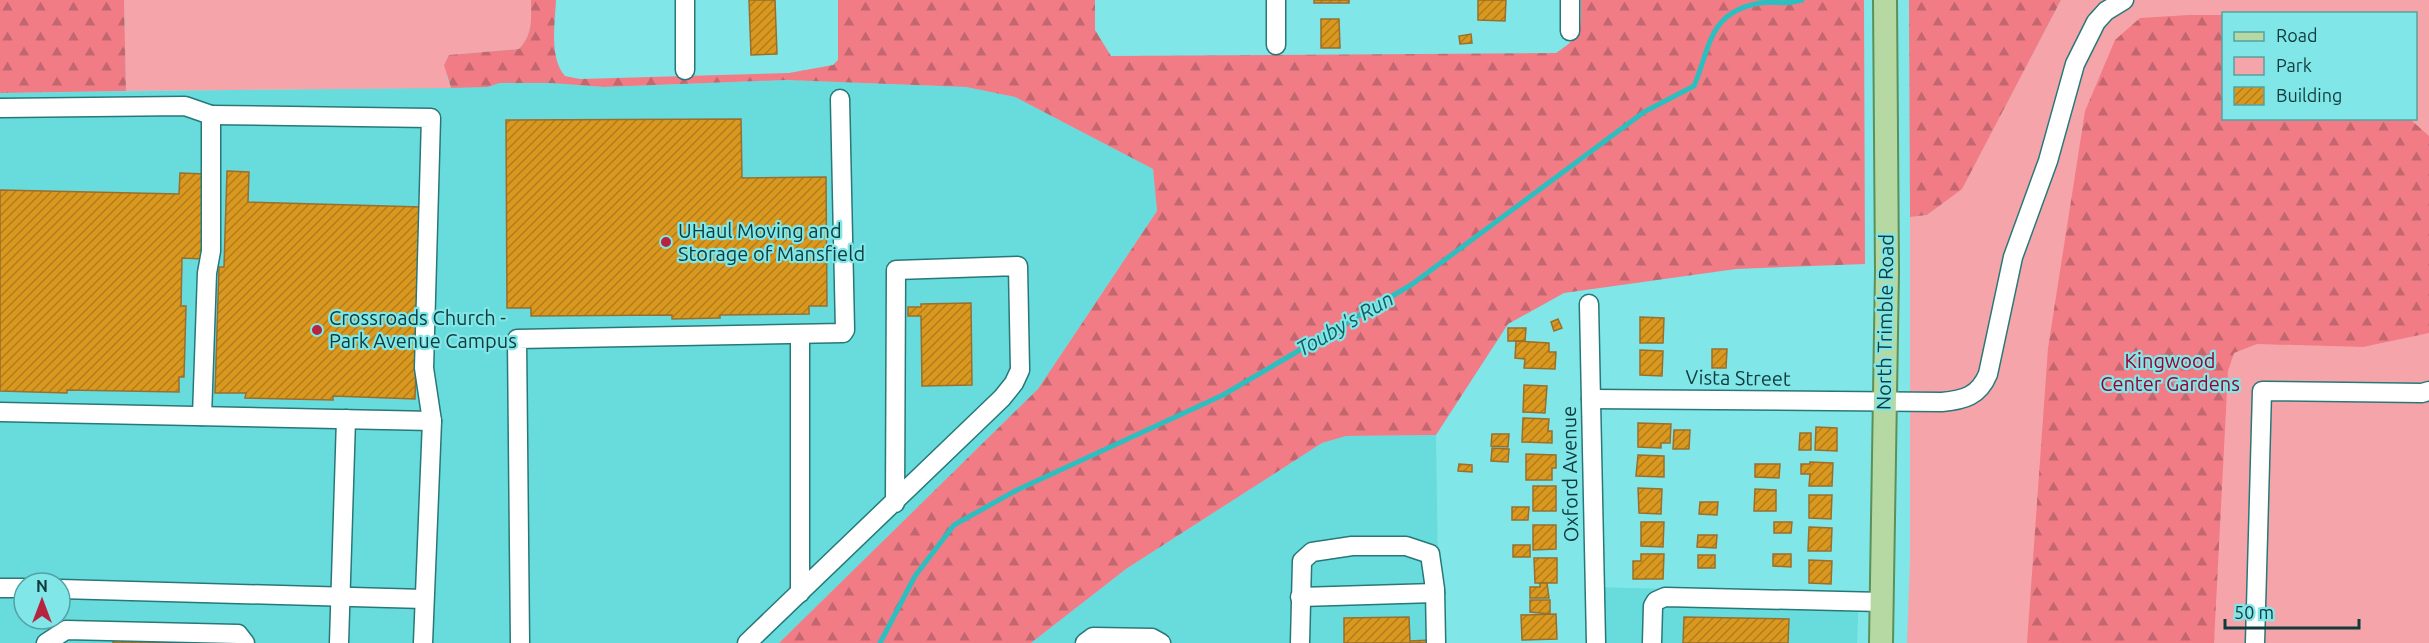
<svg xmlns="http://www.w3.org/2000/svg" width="2429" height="643" font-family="Ubuntu,sans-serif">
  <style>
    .built { fill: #68dbdc; fill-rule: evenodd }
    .green { fill: #f5a5a9; fill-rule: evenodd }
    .forest { fill: url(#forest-firs) }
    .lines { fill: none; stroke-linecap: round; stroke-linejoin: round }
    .stream { stroke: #2dbfc0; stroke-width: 5 }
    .building { fill: url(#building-hatch); stroke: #976f30; stroke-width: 1.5 }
    .minor-casing { stroke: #287879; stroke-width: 21 }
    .major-casing { stroke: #5b9158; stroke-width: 26 }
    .minor { stroke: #fff; stroke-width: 18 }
    .major { stroke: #b6d9a4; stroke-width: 22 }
    .poi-dot { fill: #b62441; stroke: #81e6e7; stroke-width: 2 }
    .labels { text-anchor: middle; stroke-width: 4.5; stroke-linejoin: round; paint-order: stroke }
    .poi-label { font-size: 20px; fill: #0e3b3c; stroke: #81e6e7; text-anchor: start }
    .street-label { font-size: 20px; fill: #0e3b3c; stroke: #81e6e7 }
    .park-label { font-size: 20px; fill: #9b002f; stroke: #81e6e7 }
    .water-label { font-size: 21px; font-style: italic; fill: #105e5f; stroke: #81e6e7 }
  </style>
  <defs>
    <pattern id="forest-firs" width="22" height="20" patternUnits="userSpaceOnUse" patternTransform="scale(1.5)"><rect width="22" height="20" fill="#f27c86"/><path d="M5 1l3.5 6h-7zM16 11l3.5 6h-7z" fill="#c2676f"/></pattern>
    <pattern id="building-hatch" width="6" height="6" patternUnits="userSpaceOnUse" patternTransform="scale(1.5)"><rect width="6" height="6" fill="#da981f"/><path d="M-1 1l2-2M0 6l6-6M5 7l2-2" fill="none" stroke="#af7d1c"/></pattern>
  </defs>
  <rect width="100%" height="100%" fill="#81e6e7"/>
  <g class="built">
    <path d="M786,80L966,87L1015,97L1153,169L1157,211L1038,389L779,643H0V93L488,87L500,83H551L604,87ZM24,583H60V619H24Z"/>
    <polygon points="1436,435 1439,643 1031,643 1126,569 1322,443 1346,436"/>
    <polygon points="1594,587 1859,594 1857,643 1595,643"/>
  </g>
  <g class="green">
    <path d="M124,0H531C531,20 533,34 519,49L449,55L447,78L451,88L126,91Z"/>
    <path d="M2061,0H2429V643H1907L1910,560V217L1927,215L1962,188ZM2224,14H2416V118H2224Z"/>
  </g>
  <g class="forest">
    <polygon points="0,0 124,0 126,91 0,93"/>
    <path d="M531,0H556C555,23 549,58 565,76L580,79L789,73L833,65L838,60V0H1095V30L1111,56L1556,53C1583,35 1581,31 1581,0H1864L1865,264L1736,269L1564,293L1508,324L1436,435L1346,436L1322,443L1126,569L1031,643H779L1038,389L1157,211L1153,169L1015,97L966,87L786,80L604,87L551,83H500L488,87L451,88L444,65L449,55L519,49C533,34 531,20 531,0Z"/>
    <polygon points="1909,0 2061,0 1962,189 1927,215 1910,217"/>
    <polygon points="2188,15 2223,15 2224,118 2410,119 2429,136 2429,333 2363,347 2257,344 2234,353 2228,371 2214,643 2027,643 2048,348 2085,111 2115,40 2140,18"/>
  </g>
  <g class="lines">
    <path class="stream" d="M880,643L915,576L954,525L1017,490L1223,395L1411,285L1644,112L1694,86C1711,45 1709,12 1760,3C1776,0 1782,6 1802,0"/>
  </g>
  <g class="building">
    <polygon points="749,0 775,0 777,54 751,55"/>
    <rect x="1314" y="0" width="35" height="3"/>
    <polygon points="1478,0 1506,0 1505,21 1478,20"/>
    <polygon points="1321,19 1339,19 1340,48 1321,48"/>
    <polygon points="1471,34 1472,43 1460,44 1459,36"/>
    <polygon points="741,119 742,178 826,177 827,306 809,306 809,314 720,315 720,318 672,319 672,315 531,316 531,308 507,308 506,120"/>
    <polygon points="227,171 249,172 248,202 421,207 415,399 333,396 333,400 245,398 246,393 215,393 219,267 224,267"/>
    <polygon points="180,173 205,174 203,259 182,258 181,306 186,306 184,377 179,377 179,392 67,390 67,393 0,391 0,190 179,194"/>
    <polygon points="971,303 972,385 922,386 921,316 908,316 908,307 921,307 921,304"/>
    <polygon points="1640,317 1664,318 1663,343 1640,343"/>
    <polygon points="1558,319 1562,328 1554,331 1551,322"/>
    <polygon points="1508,328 1526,328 1525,341 1508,341"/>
    <polygon points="1516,341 1549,343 1549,352 1556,352 1555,369 1524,368 1525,359 1515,358"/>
    <polygon points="1712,349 1727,349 1726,368 1712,368"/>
    <polygon points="1640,350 1663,351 1662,376 1640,375"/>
    <polygon points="1524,385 1547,386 1545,413 1523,412"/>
    <polygon points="1523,418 1549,419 1548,431 1552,431 1552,443 1522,442"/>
    <polygon points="1638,423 1671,424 1670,443 1661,443 1661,448 1638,447"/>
    <polygon points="1816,427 1837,428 1837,451 1815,450"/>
    <polygon points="1674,430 1690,430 1689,449 1673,449"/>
    <polygon points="1800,433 1811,433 1811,450 1799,450"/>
    <polygon points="1492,434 1509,434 1508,447 1491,446"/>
    <polygon points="1492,448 1509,449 1508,462 1491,461"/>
    <polygon points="1526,454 1556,455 1556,468 1552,468 1552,480 1526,480"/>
    <polygon points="1638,455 1664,456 1664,477 1636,476"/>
    <polygon points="1810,462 1833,463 1832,486 1809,486 1810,474 1801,474 1801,464 1810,464"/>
    <polygon points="1459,464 1472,465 1472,472 1458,471"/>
    <polygon points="1755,464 1780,464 1779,478 1755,477"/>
    <rect x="1533" y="486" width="23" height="25"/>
    <polygon points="1638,488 1662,489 1661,514 1639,513"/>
    <polygon points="1755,489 1776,490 1776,511 1754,511"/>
    <polygon points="1809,495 1832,495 1831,519 1809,518"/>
    <polygon points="1700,502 1718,502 1717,515 1699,514"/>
    <polygon points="1512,507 1529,507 1528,520 1512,520"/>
    <polygon points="1641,522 1664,522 1663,547 1641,546"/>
    <polygon points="1774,522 1792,522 1791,533 1774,533"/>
    <polygon points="1533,525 1556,525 1556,549 1533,550"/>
    <polygon points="1809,527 1832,528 1831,551 1808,551"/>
    <polygon points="1698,535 1717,535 1716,548 1697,547"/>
    <rect x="1513" y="545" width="17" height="12"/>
    <polygon points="1641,554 1664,554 1663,579 1633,579 1633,561 1641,561"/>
    <polygon points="1773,554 1791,554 1791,567 1773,566"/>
    <rect x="1698" y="555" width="17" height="13"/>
    <polygon points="1534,558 1557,558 1557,583 1535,583"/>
    <polygon points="1809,560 1832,561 1831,584 1809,583"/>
    <polygon points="1540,583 1547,583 1549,598 1530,598 1530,587 1540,587"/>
    <polygon points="1530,600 1550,600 1550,614 1530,612"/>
    <polygon points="1556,614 1557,639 1522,640 1521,615"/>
    <polygon points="1409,617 1410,641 1430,640 1430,643 1344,643 1344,618"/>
    <polygon points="1684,617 1789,619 1788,643 1683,643"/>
    <polygon points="113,639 172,641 172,643 113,643"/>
  </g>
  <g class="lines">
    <g class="minor-casing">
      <g id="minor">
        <polyline points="685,0 685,70"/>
        <polyline points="1276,0 1276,45"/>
        <polyline points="1570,0 1570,31"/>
        <polyline points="0,108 185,106 211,115 211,251 207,273 202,416"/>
        <polyline points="211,115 431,118 424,368 432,421 423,643"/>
        <polyline points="1589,304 1596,643"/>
        <polyline points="800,335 800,593"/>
        <path d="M1591,399L1942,402C1964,400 1979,396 1988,374L2013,257L2048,161L2075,64L2096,22L2106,11L2124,0"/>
        <polyline points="0,412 432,421"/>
        <polyline points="0,588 24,588"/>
        <polyline points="60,589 424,599"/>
        <polyline points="1300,597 1435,593"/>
        <polyline points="46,643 66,630 238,634 245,643"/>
        <polyline points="339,643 346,419"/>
        <polyline points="520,643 517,339 843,333 845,330 840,99"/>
        <polyline points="747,643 1002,398 1014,383 1020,370 1018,266 896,270 895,503"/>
        <polyline points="1085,643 1093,637 1152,638 1161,643"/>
        <polyline points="1300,643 1302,561 1312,552 1352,546 1406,546 1430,554 1435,589 1436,643"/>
        <polyline points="1652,643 1653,606 1656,601 1665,597 1881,602"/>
        <polyline points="2255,643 2262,391 2422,393 2429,391"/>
      </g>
    </g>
    <g class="major-casing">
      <polyline id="major" points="1881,643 1887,271 1885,0"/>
    </g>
    <use href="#minor" class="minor"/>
    <use href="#major" class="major"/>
  </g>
  <g class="poi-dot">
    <circle cx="666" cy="242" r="6"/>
    <circle cx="317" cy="330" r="6"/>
  </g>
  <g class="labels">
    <g class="poi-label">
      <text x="678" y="238">UHaul Moving and<tspan x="678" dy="23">Storage of Mansfield</tspan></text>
      <text x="329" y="325">Crossroads Church -<tspan x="329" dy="23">Park Avenue Campus</tspan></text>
    </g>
    <g class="street-label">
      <text transform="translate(1885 322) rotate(-89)" y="7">North Trimble Road</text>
      <text transform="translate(1738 378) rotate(1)" y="7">Vista Street</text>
      <text transform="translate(1570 474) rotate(-91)" y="7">Oxford Avenue</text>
    </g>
    <g class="park-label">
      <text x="2170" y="368">Kingwood<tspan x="2170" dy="23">Center Gardens</tspan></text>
    </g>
    <g class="water-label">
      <text transform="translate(1345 324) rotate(-30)" y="7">Touby's Run</text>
    </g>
  </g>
  <rect x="2222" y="12" width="195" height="108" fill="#81e6e7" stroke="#53a2a3" stroke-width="1.5"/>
  <rect x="2234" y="32" width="30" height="9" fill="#b6d9a4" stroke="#53a2a3" stroke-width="1.5"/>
  <text x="2276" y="42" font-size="18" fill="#0e3b3c">Road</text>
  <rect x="2234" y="57" width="30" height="18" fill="#f5a5a9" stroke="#53a2a3" stroke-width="1.5"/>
  <text x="2276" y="72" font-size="18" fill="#0e3b3c">Park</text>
  <rect x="2234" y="87" width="30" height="18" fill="url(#building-hatch)" stroke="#53a2a3" stroke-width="1.5"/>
  <text x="2276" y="102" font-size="18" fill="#0e3b3c">Building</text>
  <g transform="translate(42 601)"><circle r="28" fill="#81e6e7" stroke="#53a2a3" stroke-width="1.5"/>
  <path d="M0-4.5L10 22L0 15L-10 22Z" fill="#b62441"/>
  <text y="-9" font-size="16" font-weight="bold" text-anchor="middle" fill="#0e3b3c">N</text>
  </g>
  <path d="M2225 619v9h134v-9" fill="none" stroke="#0e3b3c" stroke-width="3"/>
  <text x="2234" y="619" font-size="18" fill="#0e3b3c" stroke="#81e6e7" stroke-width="4.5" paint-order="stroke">50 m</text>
</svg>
